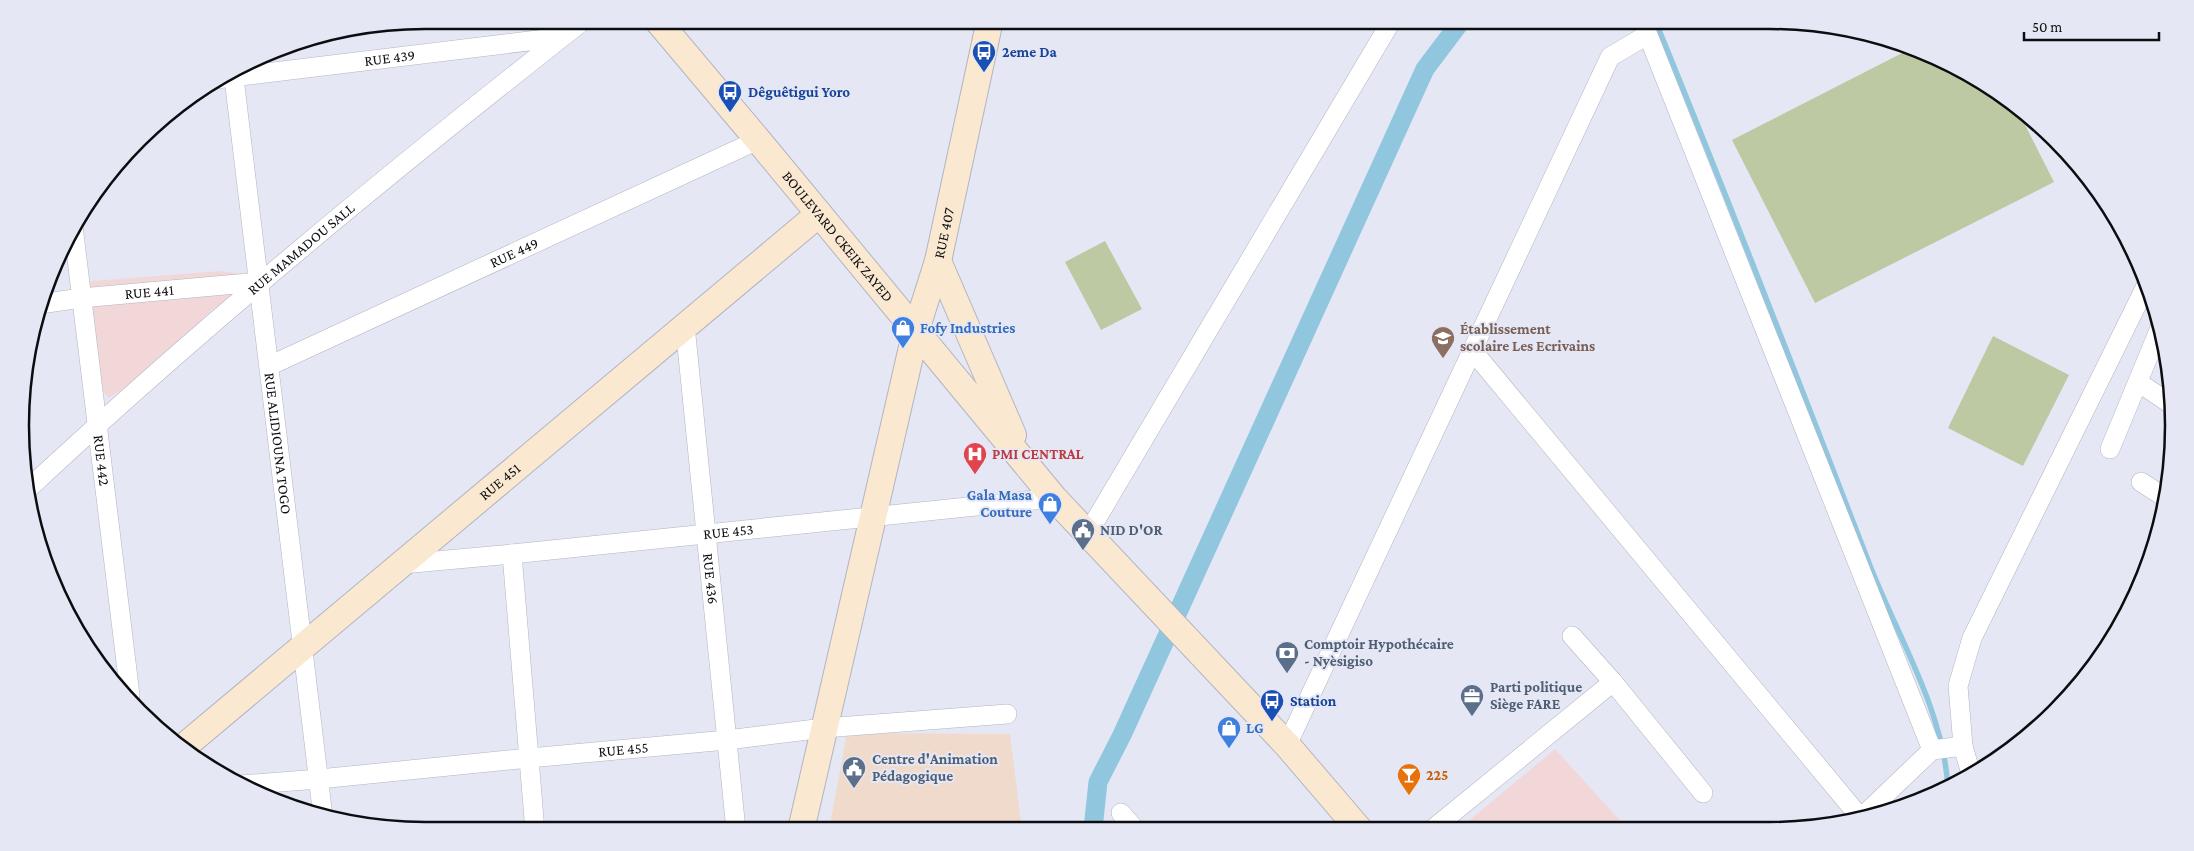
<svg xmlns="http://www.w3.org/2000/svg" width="2194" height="851" font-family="'Crimson Pro',serif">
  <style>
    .commercial { fill: #f2d7d9 }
    .education { fill: #efdacc }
    .garden { fill: #bcc9a3 }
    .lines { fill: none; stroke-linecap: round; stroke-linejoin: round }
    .stream { stroke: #90c7df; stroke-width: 5.5 }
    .canal { stroke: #90c7df; stroke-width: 19 }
    .street-casing { stroke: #b2b5c0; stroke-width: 20 }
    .secondary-casing { stroke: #b2b5c0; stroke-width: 28 }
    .street { stroke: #fff; stroke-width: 19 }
    .secondary { stroke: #fae8d0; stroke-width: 26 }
    .labels { text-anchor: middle; stroke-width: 4; stroke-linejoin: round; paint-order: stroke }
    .transit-label { font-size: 15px; font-weight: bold; fill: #164399; stroke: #e5e8f4; text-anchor: start }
    .street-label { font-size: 15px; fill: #0c0d11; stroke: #e5e8f4 }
    .shop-label { font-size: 15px; font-weight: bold; fill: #366cbe; stroke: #e5e8f4; text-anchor: start }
    .education-label { font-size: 15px; font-weight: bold; fill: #785e54; stroke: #e5e8f4; text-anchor: start }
    .health-label { font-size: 15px; font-weight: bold; fill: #be3a42; stroke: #e5e8f4; text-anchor: start }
    .service-label { font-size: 15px; font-weight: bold; fill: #4e5e75; stroke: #e5e8f4; text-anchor: start }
    .food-label { font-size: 15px; font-weight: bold; fill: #c56008; stroke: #e5e8f4; text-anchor: start }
    .rim { fill: none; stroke: #0c0d11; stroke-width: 2.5 }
  </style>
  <rect width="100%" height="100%" fill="#e5e8f4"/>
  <g class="commercial">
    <polygon points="221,271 244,274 244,289 213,309 142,376 109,398 91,379 74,312 91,281"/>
    <polygon points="1555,749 1627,828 1460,828"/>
  </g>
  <polygon class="education" points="847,733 1010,734 1022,830 829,830"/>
  <g class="garden">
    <polygon points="1912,48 1948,62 2014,103 2054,182 1815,303 1732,140"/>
    <polygon points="1105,241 1142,309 1101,330 1065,262"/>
    <polygon points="1993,336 2069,375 2023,466 1948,428"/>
  </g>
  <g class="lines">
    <path class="stream" d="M1655,20C1729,200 1799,382 1869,563C1897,636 1944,710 1948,789"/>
    <polyline class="canal" points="1093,829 1098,782 1122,735 1425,69 1462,20"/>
    <g class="street-casing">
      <g id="street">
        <polyline points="1642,20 1932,750"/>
        <path id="s1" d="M233,70L323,817"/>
        <path id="s2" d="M216,79L562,37"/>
        <path id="s3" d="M73,226L130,695"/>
        <path id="s4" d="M40,304L81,298L259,282"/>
        <path id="s5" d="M685,326L736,830"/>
        <polyline points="1472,350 1859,816"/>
        <path id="s6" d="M269,366L758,140"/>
        <polyline points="2138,382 2172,405"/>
        <polyline points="2110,449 2160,328"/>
        <polyline points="2141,482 2166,498"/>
        <path id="s7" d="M27,490C205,324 393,170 584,20"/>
        <polyline points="1088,533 1392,20"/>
        <polyline points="512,554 535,831"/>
        <path id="s8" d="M402,564L512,554L1054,498"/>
        <polyline points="1572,636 1613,682 1703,793"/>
        <polyline points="1287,745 1610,57 1647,35"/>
        <polyline points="1971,774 1963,746 1958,686 1972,638 2147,284"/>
        <path id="s9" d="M240,785L319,779L529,758L727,740L824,728L1007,714"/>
        <polyline points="1121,813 1135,829"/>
        <polyline points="1865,814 1932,750 1963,746"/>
        <polyline points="1434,828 1613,682"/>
      </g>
    </g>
    <g class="secondary-casing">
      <g id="secondary">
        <path id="s10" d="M657,20L758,140L1054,498L1287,745L1359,829"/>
        <polyline points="938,261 1013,435"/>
        <path id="s11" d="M181,749L819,214"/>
        <path id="s12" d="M801,830L916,330L938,261L990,20"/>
      </g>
    </g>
    <use href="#street" class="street"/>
    <use href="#secondary" class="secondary"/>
  </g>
  <defs>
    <g id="bus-pin" transform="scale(1.25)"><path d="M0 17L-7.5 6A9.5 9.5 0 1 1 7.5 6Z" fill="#1a4fb4" stroke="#e5e8f4"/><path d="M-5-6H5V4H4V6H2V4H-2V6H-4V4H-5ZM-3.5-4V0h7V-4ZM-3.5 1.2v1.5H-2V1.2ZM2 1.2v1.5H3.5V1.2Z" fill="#fff"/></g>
    <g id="shop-pin" transform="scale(1.25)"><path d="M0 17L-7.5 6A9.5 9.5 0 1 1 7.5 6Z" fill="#3f7fe0" stroke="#e5e8f4"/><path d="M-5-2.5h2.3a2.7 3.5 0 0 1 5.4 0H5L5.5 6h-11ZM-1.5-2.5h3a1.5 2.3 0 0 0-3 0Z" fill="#fff"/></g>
    <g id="school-pin" transform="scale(1.25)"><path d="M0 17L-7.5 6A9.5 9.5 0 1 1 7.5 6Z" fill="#8d6e63" stroke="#e5e8f4"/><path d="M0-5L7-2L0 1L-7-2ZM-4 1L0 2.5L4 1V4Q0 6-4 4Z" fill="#fff"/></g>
    <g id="hospital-pin" transform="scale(1.25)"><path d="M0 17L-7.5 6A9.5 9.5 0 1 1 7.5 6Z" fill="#e0444e" stroke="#e5e8f4"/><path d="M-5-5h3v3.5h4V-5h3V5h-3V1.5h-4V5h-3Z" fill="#fff"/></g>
    <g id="civic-pin" transform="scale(1.25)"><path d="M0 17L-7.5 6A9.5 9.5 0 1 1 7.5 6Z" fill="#5c6f8a" stroke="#e5e8f4"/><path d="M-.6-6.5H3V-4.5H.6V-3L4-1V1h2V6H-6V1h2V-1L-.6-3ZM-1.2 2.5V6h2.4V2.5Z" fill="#fff"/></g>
    <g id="bank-pin" transform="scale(1.25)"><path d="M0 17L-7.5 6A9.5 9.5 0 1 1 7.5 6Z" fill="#5c6f8a" stroke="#e5e8f4"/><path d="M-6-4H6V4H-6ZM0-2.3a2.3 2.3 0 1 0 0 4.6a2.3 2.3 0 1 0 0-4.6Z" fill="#fff"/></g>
    <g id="office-pin" transform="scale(1.25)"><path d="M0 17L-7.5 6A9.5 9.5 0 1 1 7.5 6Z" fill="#5c6f8a" stroke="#e5e8f4"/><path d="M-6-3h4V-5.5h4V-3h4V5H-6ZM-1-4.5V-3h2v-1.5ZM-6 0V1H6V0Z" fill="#fff"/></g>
    <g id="bar-pin" transform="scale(1.25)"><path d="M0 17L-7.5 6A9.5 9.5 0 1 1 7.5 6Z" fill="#e8710a" stroke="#e5e8f4"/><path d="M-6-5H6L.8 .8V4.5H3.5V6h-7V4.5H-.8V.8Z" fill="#fff"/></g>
  </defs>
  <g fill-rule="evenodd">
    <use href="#bus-pin" x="984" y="52"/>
    <use href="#bus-pin" x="730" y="92"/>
    <use href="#shop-pin" x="903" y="328"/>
    <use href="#school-pin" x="1443" y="338"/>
    <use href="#hospital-pin" x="975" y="454"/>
    <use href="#shop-pin" x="1050" y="504"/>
    <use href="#civic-pin" x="1083" y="530"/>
    <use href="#bank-pin" x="1287" y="653"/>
    <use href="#office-pin" x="1472" y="696"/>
    <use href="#bus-pin" x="1272" y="701"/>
    <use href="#shop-pin" x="1229" y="728"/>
    <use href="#civic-pin" x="854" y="768"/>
    <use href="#bar-pin" x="1409" y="775"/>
  </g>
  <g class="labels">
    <g class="transit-label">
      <text x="1002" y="57">2eme Da</text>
      <text x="748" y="97">Dêguêtigui Yoro</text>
      <text x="1290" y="706">Station</text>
    </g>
    <g class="street-label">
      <text dy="5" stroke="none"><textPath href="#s2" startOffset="175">RUE 439</textPath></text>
      <text dy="5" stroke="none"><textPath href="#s12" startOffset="614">RUE 407</textPath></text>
      <text dy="5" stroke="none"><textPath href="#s10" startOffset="282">BOULEVARD CKEIK ZAYED</textPath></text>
      <text dy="5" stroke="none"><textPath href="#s7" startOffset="365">RUE MAMADOU SALL</textPath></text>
      <text dy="5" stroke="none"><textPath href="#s6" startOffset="270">RUE 449</textPath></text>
      <text dy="5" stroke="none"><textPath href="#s4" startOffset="110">RUE 441</textPath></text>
      <text dy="5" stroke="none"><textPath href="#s1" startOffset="376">RUE ALIDIOUNA TOGO</textPath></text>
      <text dy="5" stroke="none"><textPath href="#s3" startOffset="236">RUE 442</textPath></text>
      <text dy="5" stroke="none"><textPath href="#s11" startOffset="416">RUE 451</textPath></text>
      <text dy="5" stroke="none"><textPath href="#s8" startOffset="328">RUE 453</textPath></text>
      <text dy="5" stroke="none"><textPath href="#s5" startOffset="254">RUE 436</textPath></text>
      <text dy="5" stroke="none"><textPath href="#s9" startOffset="385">RUE 455</textPath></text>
    </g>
    <g class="shop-label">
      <text x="920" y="333">Fofy Industries</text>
      <text x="1032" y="500" text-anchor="end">Gala Masa<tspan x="1032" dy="17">Couture</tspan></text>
      <text x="1246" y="733">LG</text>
    </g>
    <g class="education-label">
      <text x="1460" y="334">Établissement<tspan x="1460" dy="17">scolaire Les Ecrivains</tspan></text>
    </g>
    <g class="health-label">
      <text x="992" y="459">PMI CENTRAL</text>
    </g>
    <g class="service-label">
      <text x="1100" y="535">NID D'OR</text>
      <text x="1304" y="649">Comptoir Hypothécaire<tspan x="1304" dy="17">- Nyèsigiso</tspan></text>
      <text x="1490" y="692">Parti politique<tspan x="1490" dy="17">Siège FARE</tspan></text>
      <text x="872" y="764">Centre d'Animation<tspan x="872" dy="17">Pédagogique</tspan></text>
    </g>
    <g class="food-label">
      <text x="1426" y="780">225</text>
    </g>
  </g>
  <path d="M0 0H2194V851H0ZM425 29H1769A396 396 0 0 1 2165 425V426A396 396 0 0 1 1769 822H425A396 396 0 0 1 29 426V425A396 396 0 0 1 425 29Z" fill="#e5e8f4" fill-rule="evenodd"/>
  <path class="rim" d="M425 29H1769A396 396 0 0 1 2165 425V426A396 396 0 0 1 1769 822H425A396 396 0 0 1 29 426V425A396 396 0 0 1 425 29Z"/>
  <path d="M2024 32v8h135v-8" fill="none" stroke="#0c0d11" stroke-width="2.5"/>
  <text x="2032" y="32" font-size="15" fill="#0c0d11" stroke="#e5e8f4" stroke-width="4" paint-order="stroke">50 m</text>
</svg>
